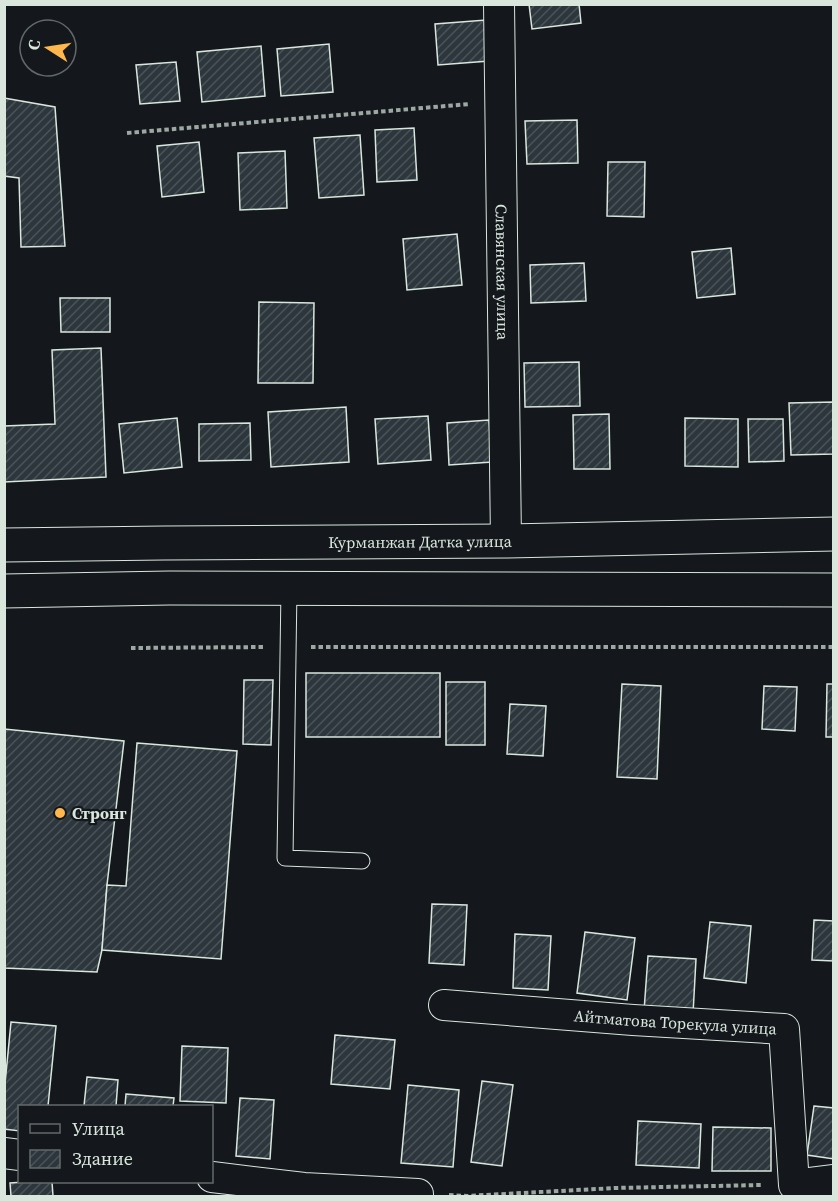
<svg xmlns="http://www.w3.org/2000/svg" width="838" height="1201" font-family="'Source Serif 4',serif">
  <style>
    .building { fill: url(#building-hatch); stroke: #d8e6dc; stroke-width: 1.5 }
    .lines { fill: none; stroke-linecap: round; stroke-linejoin: round }
    .lane-casing { stroke: #d8e6dc; stroke-width: 17 }
    .street-casing { stroke: #d8e6dc; stroke-width: 32 }
    .primary-casing { stroke: #d8e6dc; stroke-width: 35 }
    .path { stroke: #9da8a2; stroke-width: 4; stroke-dasharray: 4.5 3; stroke-linecap: butt }
    .lane { stroke: #14181c; stroke-width: 15 }
    .street { stroke: #14181c; stroke-width: 30 }
    .primary { stroke: #14181c; stroke-width: 33 }
    .poi-dot { fill: #ffb74d; stroke: #14181c; stroke-width: 2 }
    .labels { text-anchor: middle; stroke-width: 4.5; stroke-linejoin: round; paint-order: stroke }
    .street-label { font-size: 16px; fill: #d8e6dc; stroke: #14181c }
    .poi-label { font-size: 16px; font-weight: bold; fill: #d8e6dc; stroke: #14181c; text-anchor: start }
  </style>
  <defs>
    <pattern id="building-hatch" width="6" height="6" patternUnits="userSpaceOnUse" patternTransform="scale(1.5)"><rect width="6" height="6" fill="#2c363c"/><path d="M-1 1l2-2M0 6l6-6M5 7l2-2" fill="none" stroke="#4a5358"/></pattern>
  </defs>
  <rect width="100%" height="100%" fill="#14181c"/>
  <g class="building">
    <polygon points="529,4 579,4 581,23 532,29"/>
    <polygon points="486,20 489,61 438,65 435,24"/>
    <polygon points="329,44 333,92 281,96 277,49"/>
    <polygon points="261,46 265,96 202,102 197,52"/>
    <polygon points="176,62 180,101 140,104 136,65"/>
    <polygon points="4,98 55,107 65,246 21,247 19,178 4,176"/>
    <polygon points="577,120 578,163 527,164 525,121"/>
    <polygon points="414,128 417,180 377,182 375,130"/>
    <polygon points="360,135 364,195 319,198 314,138"/>
    <polygon points="199,142 204,192 162,197 157,146"/>
    <polygon points="285,151 287,208 240,210 238,153"/>
    <polygon points="608,162 645,162 644,217 607,216"/>
    <polygon points="457,234 462,285 407,290 403,239"/>
    <polygon points="731,248 735,294 697,298 692,252"/>
    <polygon points="584,263 586,301 531,303 530,265"/>
    <polygon points="60,298 110,298 110,332 61,332"/>
    <polygon points="259,302 314,303 313,383 258,383"/>
    <polygon points="101,348 106,477 4,482 4,426 55,424 52,350"/>
    <polygon points="579,362 580,406 525,407 524,363"/>
    <polygon points="834,402 834,454 791,455 789,403"/>
    <polygon points="346,407 349,462 271,467 268,412"/>
    <polygon points="609,414 610,469 574,469 573,415"/>
    <polygon points="428,416 431,460 378,464 375,419"/>
    <polygon points="177,418 182,467 124,473 119,424"/>
    <polygon points="685,418 738,419 738,467 685,466"/>
    <polygon points="748,419 783,419 784,461 749,462"/>
    <polygon points="489,420 492,462 449,465 447,423"/>
    <polygon points="250,423 251,460 199,461 199,424"/>
    <rect x="306" y="673" width="134" height="64"/>
    <polygon points="244,680 273,680 271,745 243,744"/>
    <rect x="446" y="682" width="39" height="63"/>
    <polygon points="622,684 661,686 657,779 617,777"/>
    <polygon points="827,684 834,684 834,737 826,737"/>
    <polygon points="764,686 797,687 795,731 762,729"/>
    <polygon points="510,704 546,706 543,756 507,754"/>
    <polygon points="4,729 124,741 107,885 102,950 97,972 4,968"/>
    <polygon points="137,743 237,751 221,959 102,950 107,885 126,886"/>
    <polygon points="432,904 467,905 464,965 429,963"/>
    <polygon points="814,920 834,921 834,961 812,960"/>
    <polygon points="710,922 751,926 746,983 704,978"/>
    <polygon points="585,932 635,938 627,1000 577,993"/>
    <polygon points="515,934 551,936 548,990 513,988"/>
    <polygon points="648,956 696,959 693,1014 644,1011"/>
    <polygon points="11,1022 56,1026 48,1106 20,1106 20,1131 4,1129 4,1094"/>
    <polygon points="335,1035 395,1040 390,1089 331,1084"/>
    <polygon points="182,1046 228,1048 226,1103 180,1101"/>
    <polygon points="87,1077 118,1080 116,1106 84,1106"/>
    <polygon points="482,1081 513,1085 502,1166 471,1162"/>
    <polygon points="408,1085 459,1090 453,1167 401,1163"/>
    <polygon points="126,1094 174,1098 173,1106 125,1106"/>
    <polygon points="240,1098 274,1100 270,1159 236,1156"/>
    <polygon points="814,1106 834,1108 834,1159 807,1155"/>
    <polygon points="638,1121 701,1124 699,1168 636,1165"/>
    <polygon points="713,1127 771,1128 771,1171 712,1171"/>
    <polygon points="25,1182 52,1182 53,1196 11,1196 10,1183"/>
  </g>
  <g class="lines">
    <g class="lane-casing">
      <polyline id="lane" points="289,588 285,858 362,861"/>
    </g>
    <g class="street-casing">
      <g id="street">
        <path id="s1" d="M499,4L506,541"/>
        <path id="s2" d="M444,1005L633,1020L784,1029L794,1185L834,1180"/>
        <polyline points="4,1153 20,1155"/>
        <polyline points="212,1177 304,1188 418,1194"/>
      </g>
    </g>
    <g class="primary-casing">
      <g id="primary">
        <path id="s3" d="M4,545L164,543L506,541L834,534"/>
        <polyline points="4,591 169,588 834,590"/>
      </g>
    </g>
    <g class="path">
      <polyline points="127,133 470,104"/>
      <polyline points="311,647 834,647"/>
      <polyline points="131,648 265,647"/>
      <polyline points="449,1195 467,1196 615,1188 762,1185"/>
    </g>
    <use href="#lane" class="lane"/>
    <use href="#street" class="street"/>
    <use href="#primary" class="primary"/>
  </g>
  <circle class="poi-dot" cx="60" cy="813" r="6"/>
  <g class="labels">
    <g class="street-label">
      <text dy="6" stroke="none"><textPath href="#s1" startOffset="268">Славянская улица</textPath></text>
      <text dy="6" stroke="none"><textPath href="#s3" startOffset="416">Курманжан Датка улица</textPath></text>
      <text dy="6" stroke="none"><textPath href="#s2" startOffset="232">Айтматова Торекула улица</textPath></text>
    </g>
    <g class="poi-label">
      <text x="72" y="819">Стронг</text>
    </g>
  </g>
  <rect width="838" height="1201" fill="none" stroke="#d8e6dc" stroke-width="12"/>
  <rect x="18" y="1105" width="195" height="78" fill="#14181c" stroke="#626a69" stroke-width="1.5"/>
  <rect x="30" y="1124" width="30" height="9" fill="#14181c" stroke="#626a69" stroke-width="1.5"/>
  <text x="72" y="1135" font-size="18" fill="#d8e6dc">Улица</text>
  <rect x="30" y="1150" width="30" height="18" fill="url(#building-hatch)" stroke="#626a69" stroke-width="1.5"/>
  <text x="72" y="1165" font-size="18" fill="#d8e6dc">Здание</text>
  <g transform="translate(48 48) rotate(282)"><circle r="28" fill="#14181c" stroke="#626a69" stroke-width="1.5"/>
  <path d="M0-4.5L10 22L0 15L-10 22Z" fill="#ffb74d"/>
  <text y="-9" font-size="16" font-weight="bold" text-anchor="middle" fill="#d8e6dc">С</text>
  </g>
</svg>
